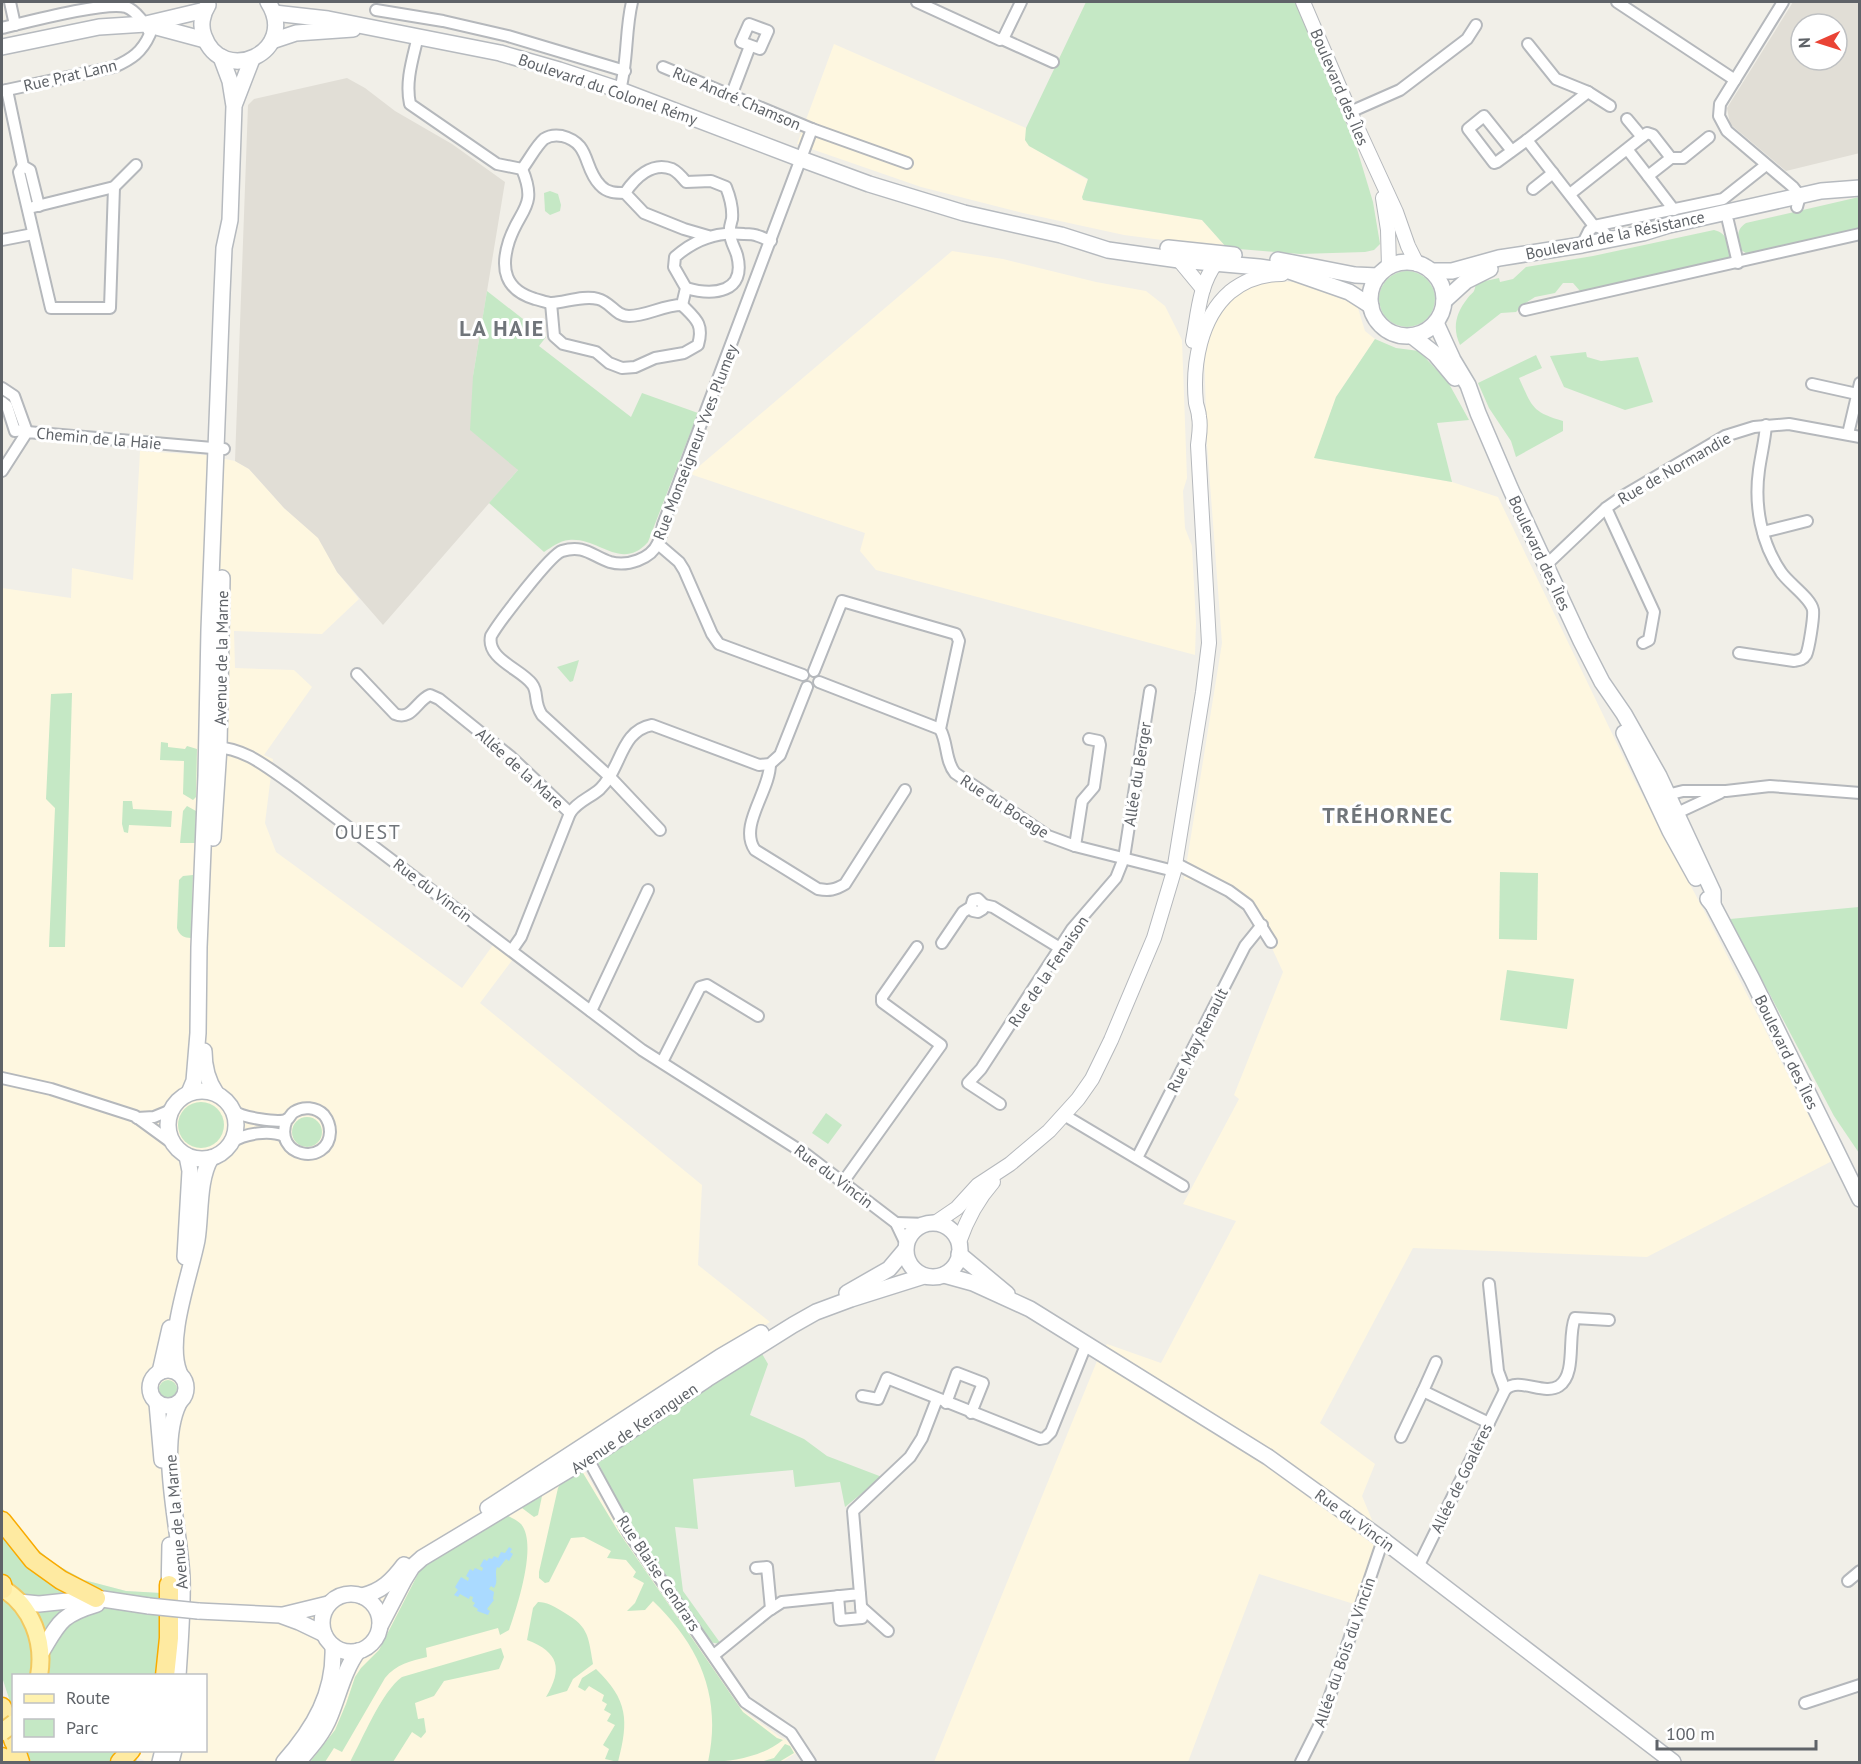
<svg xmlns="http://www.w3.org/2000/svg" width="1861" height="1764" font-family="'PT Sans',sans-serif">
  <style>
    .commercial { fill: #fef7e0 }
    .education { fill: #e1ded6; fill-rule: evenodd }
    .green { fill: #c5e8c5 }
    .water { fill: #aadaff }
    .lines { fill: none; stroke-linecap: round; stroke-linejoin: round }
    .minor-casing { stroke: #b5b8bc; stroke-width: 14 }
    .tertiary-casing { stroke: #b5b8bc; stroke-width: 16 }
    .secondary-casing { stroke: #b6babf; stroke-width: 18 }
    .primary-casing { stroke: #f2c960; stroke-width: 20 }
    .trunk-casing { stroke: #f9ab00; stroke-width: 21 }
    .minor { stroke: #fff; stroke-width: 10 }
    .tertiary { stroke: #fff; stroke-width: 14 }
    .secondary { stroke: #fff; stroke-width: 15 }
    .primary { stroke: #fff2af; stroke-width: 16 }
    .trunk { stroke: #feeaa1; stroke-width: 18 }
    .secondary-bridge-casing { stroke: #b6babf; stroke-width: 18; stroke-linecap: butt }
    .primary-bridge-casing { stroke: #f2c960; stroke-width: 20; stroke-linecap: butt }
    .secondary-bridge { stroke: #fff; stroke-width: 15 }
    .primary-bridge { stroke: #fff2af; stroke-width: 16 }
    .labels { text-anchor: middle; stroke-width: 6; stroke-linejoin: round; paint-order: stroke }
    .street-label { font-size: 16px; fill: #5f6368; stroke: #fff }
    .quarter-label { font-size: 20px; letter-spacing: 1.5px; fill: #70757a; stroke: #fff }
    .district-label { font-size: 22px; font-weight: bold; letter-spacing: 1.5px; fill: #70757a; stroke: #fff }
  </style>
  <rect width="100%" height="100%" fill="#f1efe8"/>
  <g class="commercial">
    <polygon points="834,44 1026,128 1030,143 1048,157 1088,180 1084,190 1086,201 1202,220 1227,248 1246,251 1124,235 1023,213 921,187 797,144"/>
    <polygon points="952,251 1003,259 1096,282 1146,291 1165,306 1182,340 1187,478 1183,491 1185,528 1192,546 1196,623 1195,655 876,570 860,551 865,533 690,474"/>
    <polygon points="1269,281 1298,282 1357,305 1365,331 1375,339 1336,397 1315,458 1452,482 1498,497 1634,779 1710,922 1832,1161 1647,1257 1413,1248 1320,1423 1375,1464 1362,1496 1380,1539 1357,1605 1259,1574 1188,1762 934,1762 1097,1361 1107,1344 1161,1363 1236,1221 1183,1204 1239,1099 1234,1095 1283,972 1271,946 1254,917 1228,898 1201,882 1184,879 1222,643 1207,444 1204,347 1215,317 1238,290"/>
    <polygon points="140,451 205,455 235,461 249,469 284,508 319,538 337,572 359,599 322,634 234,631 235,668 294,670 312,687 264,755 273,759 265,823 276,852 462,988 493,945 513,959 480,1003 702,1185 698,1265 770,1322 569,1445 618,1527 744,1711 780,1737 789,1741 796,1753 782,1762 147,1762 136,1757 140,1751 206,1750 206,1676 171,1675 160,1639 160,1593 126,1591 84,1580 55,1564 25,1539 2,1508 2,588 71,598 72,568 133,580"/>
  </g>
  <g class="education">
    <path d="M1793,2H1859L1860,153L1786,171L1730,124L1727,108ZM1801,24H1837V60H1801Z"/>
    <polygon points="347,78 365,88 395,111 452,144 505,182 473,376 518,470 383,625 337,572 318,538 284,508 249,469 235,461 248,105 254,99"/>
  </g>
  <g class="green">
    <polygon points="1086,2 1295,2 1357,149 1373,202 1380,244 1374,250 1365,252 1300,254 1227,248 1202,220 1083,200 1082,197 1088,179 1029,146 1025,140 1026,128"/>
    <polygon points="550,191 558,194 561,205 560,211 550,215 545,211 544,193"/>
    <path d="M1859,197V228L1749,255L1741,250C1738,239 1735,230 1746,223Z"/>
    <path d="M1714,230C1728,233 1729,245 1731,257L1584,291H1580L1573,283H1563L1555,293L1535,297L1524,304L1516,312L1501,313L1460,345C1452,328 1456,313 1467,299C1473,291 1474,295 1476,283L1499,278L1500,282L1513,279L1526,267L1593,256Z"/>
    <circle cx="1407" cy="299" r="28"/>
    <path d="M487,291L546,337L539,346L631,417L642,393L698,413L648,542C621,572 599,537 569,540C559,541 552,547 544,552L489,503L518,470L470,430L473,376Z"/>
    <polygon points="1375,339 1396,348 1419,351 1448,382 1469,420 1437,423 1452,482 1314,458 1336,397"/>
    <polygon points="1586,352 1587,357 1601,361 1638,357 1653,402 1625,410 1564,387 1550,356"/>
    <path d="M1536,355L1542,368L1519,378C1532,406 1531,412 1563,421V431L1516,457L1511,441L1489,408L1478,383Z"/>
    <polygon points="579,660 573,681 570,682 557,667"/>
    <polygon points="72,693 65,947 49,947 55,808 46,799 51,694"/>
    <polygon points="161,742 168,743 168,747 185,749 187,746 197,749 196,797 193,800 183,794 184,761 160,760"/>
    <polygon points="123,801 132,801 133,809 172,811 171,827 129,825 128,833 124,832 122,824"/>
    <polygon points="187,806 196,811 195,843 180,843 183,811"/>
    <polygon points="1500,872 1538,873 1537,940 1499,939"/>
    <path d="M193,875L191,938C184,938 179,935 177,928L179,880L183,876Z"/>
    <polygon points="1859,907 1860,907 1859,1153 1834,1116 1730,919"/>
    <polygon points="1507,970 1574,979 1567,1029 1500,1020"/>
    <circle cx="201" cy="1125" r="23"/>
    <polygon points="826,1113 842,1125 828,1144 812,1133"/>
    <circle cx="307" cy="1132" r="15"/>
    <polygon points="761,1352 768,1364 750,1415 804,1439 827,1456 882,1477 845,1507 840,1482 795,1487 793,1470 693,1479 698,1529 675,1527 683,1591 721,1644 708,1642 628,1525 598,1462 708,1386"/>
    <circle cx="168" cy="1389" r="9"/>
    <path d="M580,1471L583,1473L618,1531L743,1712L777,1738L783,1740C763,1756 734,1762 708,1762C722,1697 700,1646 653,1601L645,1610L627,1611L635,1603L644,1583L633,1577L636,1572L626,1560L607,1558L611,1551L584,1537L571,1538L549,1582L545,1583L539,1578V1572L558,1488L562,1481Z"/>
    <polygon points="541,1494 542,1496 538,1515 534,1517 522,1508 522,1506"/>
    <polygon points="2,1508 25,1539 55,1564 84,1580 126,1591 161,1593 160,1639 172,1650 171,1675 14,1676 13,1711 2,1677"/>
    <path d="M505,1514C510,1517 517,1520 521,1524C538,1544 517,1607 509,1630L500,1635L498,1628L426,1648L427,1657C411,1661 396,1664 385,1678L342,1752L334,1748L325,1762H310L335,1730L346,1704L355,1677L361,1668L379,1650L420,1570L429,1562Z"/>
    <path d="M538,1602C547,1602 553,1606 560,1610C588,1626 588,1633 593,1664L573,1679L567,1691L546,1697C563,1669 559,1652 527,1640L533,1608Z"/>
    <path d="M501,1648L504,1657L499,1669L444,1681L434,1696L415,1703L418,1719L424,1718L426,1732L421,1738L412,1732L393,1762H350C362,1740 382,1691 402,1677Z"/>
    <path d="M596,1669C628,1700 629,1720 618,1762L605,1759L609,1749L603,1745L615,1725L607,1721L611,1714L604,1710L607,1704L602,1701L604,1695L589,1686L585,1691L578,1687L582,1678Z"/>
    <polygon points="785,1744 790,1746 794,1753 779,1762 760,1762 774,1758"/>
    <polygon points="27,1751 140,1751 136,1757 137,1762 31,1762"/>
  </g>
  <path class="water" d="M509,1547L512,1549L510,1552L513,1554L509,1561L506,1559L499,1568L497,1567C494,1575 499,1581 494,1588L491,1586L489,1589L494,1592L493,1599L494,1600L487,1609L490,1611L488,1615L477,1611L478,1609L473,1606L475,1603L472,1601L473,1597L470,1596L469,1599L460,1594L458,1597L454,1595L458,1590L455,1587L461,1577L468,1581L469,1578L466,1576L470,1569L473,1571L475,1568L482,1571L483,1568L480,1566L484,1559L487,1561L489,1558L492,1559L494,1556L498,1558L501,1552L505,1553Z"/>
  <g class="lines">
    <g class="minor-casing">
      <g id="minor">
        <polyline points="10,2 15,25"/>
        <polyline points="917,2 1000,40 1004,37 1021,2"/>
        <polyline points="1617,2 1735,80"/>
        <polyline points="1783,2 1720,104 1719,116 1727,131 1793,187 1800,196 1797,207"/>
        <polyline points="376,10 443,21 508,36 625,71"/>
        <polygon points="749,24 768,31 760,49 741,42"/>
        <path d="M2,28C27,22 105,1 126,7C135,10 147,25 150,34C142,52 132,59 114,67L2,91"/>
        <path d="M418,36C413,58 405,81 410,104L497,164L522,169C538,207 520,208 509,241C500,269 505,290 535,299C540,300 547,303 552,303C566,302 584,295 598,299C611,302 615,316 629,316C647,316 663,305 682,305L686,288L674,267L675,257C694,240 718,231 744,234C748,234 754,234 758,236C763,237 766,240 771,241"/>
        <polyline points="1002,39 1053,62"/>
        <polyline points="1528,44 1556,79 1588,92"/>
        <polyline points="663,67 812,129"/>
        <polyline points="7,90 23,166 30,170 39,206"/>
        <path d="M620,90C628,61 625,31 632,2"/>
        <polyline points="731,96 750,46"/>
        <polyline points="1350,112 1400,90 1467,39 1476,25"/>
        <polyline points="1627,119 1642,137"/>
        <polyline points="1527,140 1588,92 1610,106"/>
        <polyline points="1512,151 1484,116 1468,129 1494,163 1497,162 1527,140 1594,226 1601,228 1610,240"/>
        <polyline points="1671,158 1683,158 1709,137"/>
        <polyline points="23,166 19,172 51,308 110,308 114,187"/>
        <path d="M522,169C529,160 536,146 544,139C550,135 556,135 562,136C591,143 583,168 600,185C607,193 616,193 625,193L644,213L684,229L708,236"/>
        <polyline points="1648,176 1674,210"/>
        <polyline points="1533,189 1553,173"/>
        <path d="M625,193C635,178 652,161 672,169C678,172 682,177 686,182L711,181L726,187C730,197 733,208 732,219C731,223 729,228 730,233C730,241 735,248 737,255C747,293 713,296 686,288"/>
        <polyline points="1570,194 1647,133 1653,135 1671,158 1648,176 1627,149"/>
        <polyline points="33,207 114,187 136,165"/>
        <polyline points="1728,221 1738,263"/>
        <polyline points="2,240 33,234"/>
        <polyline points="1582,245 1589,231 1594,226 1723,199 1766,165"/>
        <path d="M551,303L554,336L563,344L596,352L609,363L622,368L635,367L655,358L684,353L698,345C704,324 696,319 682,305"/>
        <polyline points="1525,310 1860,234"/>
        <polyline points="1812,384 1857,394"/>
        <polyline points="2,388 14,396 27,432"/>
        <polyline points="2,402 7,406 15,431 26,430"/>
        <polyline points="1848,434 1860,383"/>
        <polyline points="2,471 27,432 224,449"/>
        <polyline points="1606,508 1654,612 1649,640 1643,643"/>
        <polyline points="1763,532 1807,521"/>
        <polyline points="658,544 679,562 684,570 712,634 719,644 803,675"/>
        <polyline points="1546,565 1606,508 1623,496 1725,436 1754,427 1789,424 1860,437"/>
        <path d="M1739,653L1794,661C1799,660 1803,660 1806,655C1809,649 1814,617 1813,610C1811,598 1788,583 1781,572C1761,543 1754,505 1759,470C1761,455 1765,440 1766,425"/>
        <path d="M814,671L842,601L956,634L959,641L940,729C948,743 945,761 955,773L1048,836L1075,846L1174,871"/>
        <path d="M357,674L395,714C412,721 416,701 430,695L439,699L511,757L570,813L521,937L512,950"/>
        <polyline points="819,682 940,729"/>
        <path d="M214,747C246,748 268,768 294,786L642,1050L807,1155L896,1223L906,1244"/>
        <path d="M770,764C770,791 738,826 755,850L818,889C829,891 835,890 845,884L905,790"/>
        <polyline points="1663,796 1683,791 1726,791 1770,786 1860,793"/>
        <path d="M570,813C578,801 590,798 600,789C622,768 620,731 652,725L759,765L770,764L780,755L807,687"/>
        <polyline points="1671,813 1677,813 1720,793"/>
        <path d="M660,830L610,777L542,715C533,702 539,693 532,684C521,669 486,659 491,636C499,622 550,555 562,551C584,544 592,556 610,562C627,567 651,559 658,543C661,537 662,530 663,525L812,129L907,163"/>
        <polyline points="1075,846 1082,801 1094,787 1100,745 1099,741 1089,739"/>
        <polyline points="1175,863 1229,891 1248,905 1271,942"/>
        <polyline points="984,905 993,907 1060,948"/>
        <polyline points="942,943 963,912 971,907 973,900 978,899 983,904 983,909 978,912 973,911 971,907"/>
        <polyline points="591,1011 648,890"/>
        <polyline points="662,1062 700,987 707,985 758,1016"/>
        <polyline points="2,1078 51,1089 135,1116 172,1143"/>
        <polyline points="1000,1104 968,1083 981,1069 1072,929 1116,878 1124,858 1150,691"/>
        <path d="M234,1111C241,1117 279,1124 288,1119C290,1117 291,1114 294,1112C303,1106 316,1107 324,1115C328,1120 330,1126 330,1132C329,1167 271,1158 287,1119"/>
        <polyline points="1064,1115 1183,1186"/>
        <polyline points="137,1118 154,1117 171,1110"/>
        <path d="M232,1142C245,1133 270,1130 284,1136"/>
        <polyline points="1137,1158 1245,946 1262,925"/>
        <polyline points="843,1182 941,1045 882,1002 882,997 917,947"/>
        <polyline points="896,1223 927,1224"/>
        <polyline points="1489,1284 1498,1371 1505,1390"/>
        <polyline points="1423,1391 1436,1362"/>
        <polyline points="862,1396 878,1399 887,1378 1040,1439 1045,1438 1051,1432 1086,1345"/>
        <polyline points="946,1403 957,1373 983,1383 971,1413"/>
        <polyline points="1401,1437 1423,1391 1489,1423"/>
        <polyline points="588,1459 628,1532 745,1702 791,1733 810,1762"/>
        <path d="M1418,1567L1505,1390C1518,1376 1544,1396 1559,1386C1577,1374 1567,1336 1575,1318L1609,1320"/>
        <polyline points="756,1568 767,1567 771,1609"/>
        <polyline points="1848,1581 1860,1571"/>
        <polyline points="838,1596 840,1620 862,1618 860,1594"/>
        <polyline points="861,1607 888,1631"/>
        <polyline points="714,1655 768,1611 782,1602 860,1594 853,1511 910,1457 922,1438 937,1399"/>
        <polyline points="1805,1703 1860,1685"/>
        <polyline points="1301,1762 1321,1722 1383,1540"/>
      </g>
    </g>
    <g class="tertiary-casing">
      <g id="tertiary">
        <polyline points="1303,2 1350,112 1396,212 1408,246 1417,264"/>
        <polyline points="1383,198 1388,230 1389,267"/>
        <polyline points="1179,260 1203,289"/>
        <path d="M1193,341C1198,315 1199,285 1216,263"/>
        <path d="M935,1223L957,1208L978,1185L1010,1164L1049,1131L1078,1099L1092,1079L1111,1040L1154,938L1174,871L1203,692L1209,643L1198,445C1199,436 1201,426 1199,417C1199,412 1197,408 1196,403C1192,365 1200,318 1230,292C1245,280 1263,274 1282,274"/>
        <path d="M959,1242C967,1219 977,1200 993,1182"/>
      </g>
    </g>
    <g class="secondary-casing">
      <g id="secondary">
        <path d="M208,5C202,14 200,26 204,36C222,87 300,52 268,2"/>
        <polyline points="274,13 328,19 500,53 559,70 620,90 801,159 869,184 964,213 1061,235 1108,250 1179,260 1259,267 1289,271 1349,292 1371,306"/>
        <polyline points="149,25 205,40"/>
        <polyline points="272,41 296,33 353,29"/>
        <polyline points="2,47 99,27 146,24 205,10"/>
        <polyline points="235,103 252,59"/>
        <polyline points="1168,248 1234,255"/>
        <polyline points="1278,260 1355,275 1378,276"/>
        <circle cx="1407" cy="299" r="37"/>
        <polyline points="1431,271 1452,271 1499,258 1582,245 1643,233 1669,225 1821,191 1860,188"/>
        <polyline points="1444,301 1466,281 1490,269"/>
        <polyline points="1436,323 1453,360 1468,385 1478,413 1511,490 1581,641 1602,682 1624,714 1659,776 1713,892 1713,905"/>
        <polyline points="1412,336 1435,354 1455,378"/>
        <polyline points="1624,733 1670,831 1696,878"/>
        <polyline points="213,838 219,747 222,578"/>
        <polyline points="1708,899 1713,905 1752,979 1860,1199"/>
        <path d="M204,1051C204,1067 207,1080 216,1093"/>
        <circle cx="202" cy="1125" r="34"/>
        <polyline points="189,1093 194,1081 198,1033 199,947 206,776 209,630 222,293 224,248 230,220 234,106 230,81 221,57"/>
        <circle cx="933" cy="1250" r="27"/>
        <polyline points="959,1254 1007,1294"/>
        <polyline points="185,1257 190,1171 187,1156"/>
        <polyline points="944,1275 973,1283 1030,1309 1268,1457 1383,1540 1673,1762"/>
        <polyline points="847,1293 889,1269 905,1250"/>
        <circle cx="168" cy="1388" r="18"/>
        <polyline points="160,1372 170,1328"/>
        <path d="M179,1372C166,1338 190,1276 197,1240C201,1216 198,1179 211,1158"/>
        <polyline points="157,1403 162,1460"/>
        <polyline points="488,1508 720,1357 761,1333"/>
        <circle cx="351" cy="1623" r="29"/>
        <polyline points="169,1595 170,1545"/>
        <path d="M362,1596C382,1591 392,1581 404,1565"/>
        <polyline points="19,1602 39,1604 96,1598 149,1606"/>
        <polyline points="198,1611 280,1615 299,1622 324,1634"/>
        <polyline points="283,1615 328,1604"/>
        <polyline points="380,1626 404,1580 412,1567 422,1558 605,1448 707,1379 793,1325 816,1312 851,1299 924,1276"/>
        <path d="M41,1653C59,1623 60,1615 97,1604"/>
        <path d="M178,1676C180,1643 183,1610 182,1578C180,1528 157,1448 179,1403"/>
        <polyline points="160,1762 163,1750"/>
        <polyline points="171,1762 174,1750"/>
        <path d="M284,1762C314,1728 335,1693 333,1646"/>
        <path d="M298,1762C310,1748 323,1734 330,1716C339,1694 344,1670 358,1651"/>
      </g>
    </g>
    <g class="primary-casing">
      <path id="primary" d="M2,1588C32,1606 45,1642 39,1676"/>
    </g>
    <g class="trunk-casing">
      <g id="trunk">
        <polyline points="2,1521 33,1560 61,1580 96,1598"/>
        <polyline points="2,1584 3,1589"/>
        <polyline points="165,1676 169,1638 169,1585"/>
        <polyline points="2,1707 14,1742"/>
        <polyline points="16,1750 20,1762"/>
        <polyline points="2,1757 3,1762"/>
        <polyline points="120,1762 131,1750"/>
      </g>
    </g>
    <use href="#minor" class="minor"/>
    <use href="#tertiary" class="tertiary"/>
    <use href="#secondary" class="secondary"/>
    <use href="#primary" class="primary"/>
    <use href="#trunk" class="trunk"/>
    <g class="secondary-bridge-casing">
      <polyline id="secondary-bridge" points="149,1606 198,1611"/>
    </g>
    <g class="primary-bridge-casing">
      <polyline id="primary-bridge" points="2,1732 14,1723"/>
    </g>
    <use href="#secondary-bridge" class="secondary-bridge"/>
    <use href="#primary-bridge" class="primary-bridge"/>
  </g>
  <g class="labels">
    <g class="street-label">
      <text transform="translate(70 75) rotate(-13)" y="6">Rue Prat Lann</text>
      <text transform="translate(1340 87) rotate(67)" y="6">Boulevard des Îles</text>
      <text transform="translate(608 89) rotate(19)" y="6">Boulevard du Colonel Rémy</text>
      <text transform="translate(737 98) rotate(23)" y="6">Rue André Chamson</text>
      <text transform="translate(1615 235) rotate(-12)" y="6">Boulevard de la Résistance</text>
      <text transform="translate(99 438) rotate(5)" y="6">Chemin de la Haie</text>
      <text transform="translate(695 442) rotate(-69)" y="6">Rue Monseigneur Yves Plumey</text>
      <text transform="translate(1674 468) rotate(-30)" y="6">Rue de Normandie</text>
      <text transform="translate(1540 553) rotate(65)" y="6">Boulevard des Îles</text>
      <text transform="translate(221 658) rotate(-89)" y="6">Avenue de la Marne</text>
      <text transform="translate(520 768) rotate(42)" y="6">Allée de la Mare</text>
      <text transform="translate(1137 774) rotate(-81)" y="6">Allée du Berger</text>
      <text transform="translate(1005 806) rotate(33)" y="6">Rue du Bocage</text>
      <text transform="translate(433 890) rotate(37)" y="6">Rue du Vincin</text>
      <text transform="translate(1048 971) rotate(-56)" y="6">Rue de la Fenaison</text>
      <text transform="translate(1197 1040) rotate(-63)" y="6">Rue May Renault</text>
      <text transform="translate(1787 1052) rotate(64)" y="6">Boulevard des Îles</text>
      <text transform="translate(834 1176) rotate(37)" y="6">Rue du Vincin</text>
      <text transform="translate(634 1428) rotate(-34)" y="6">Avenue de Keranguen</text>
      <text transform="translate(1461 1478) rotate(-64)" y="6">Allée de Goalères</text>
      <text transform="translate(1355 1520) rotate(36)" y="6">Rue du Vincin</text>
      <text transform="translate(176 1522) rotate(-95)" y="6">Avenue de la Marne</text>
      <text transform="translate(659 1573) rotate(56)" y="6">Rue Blaise Cendrars</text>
      <text transform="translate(1344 1652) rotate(-71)" y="6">Allée du Bois du Vincin</text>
    </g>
    <g class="quarter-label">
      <text x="368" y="839">OUEST</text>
    </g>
    <g class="district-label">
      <text x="502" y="336">LA HAIE</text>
      <text x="1388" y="823">TRÉHORNEC</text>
    </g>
  </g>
  <rect width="1861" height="1764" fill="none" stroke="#5f6368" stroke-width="6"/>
  <rect x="12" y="1674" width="195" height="78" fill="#ffffff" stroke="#bfc1c3" stroke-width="1.5"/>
  <rect x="24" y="1694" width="30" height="9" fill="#fff2af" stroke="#bfc1c3" stroke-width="1.5"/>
  <text x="66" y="1704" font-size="18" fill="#5f6368">Route</text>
  <rect x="24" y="1719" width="30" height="18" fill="#c5e8c5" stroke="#bfc1c3" stroke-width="1.5"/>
  <text x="66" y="1734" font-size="18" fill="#5f6368">Parc</text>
  <g transform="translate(1819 42) rotate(267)"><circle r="28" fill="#ffffff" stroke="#bfc1c3" stroke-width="1.5"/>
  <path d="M0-4.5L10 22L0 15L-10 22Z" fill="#ea4335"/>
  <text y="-9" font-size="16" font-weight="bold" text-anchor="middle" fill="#5f6368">N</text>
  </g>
  <path d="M1657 1740v9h159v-9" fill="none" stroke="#5f6368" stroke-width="3"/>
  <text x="1666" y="1740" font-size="18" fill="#5f6368" stroke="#ffffff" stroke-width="4.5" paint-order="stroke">100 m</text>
</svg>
